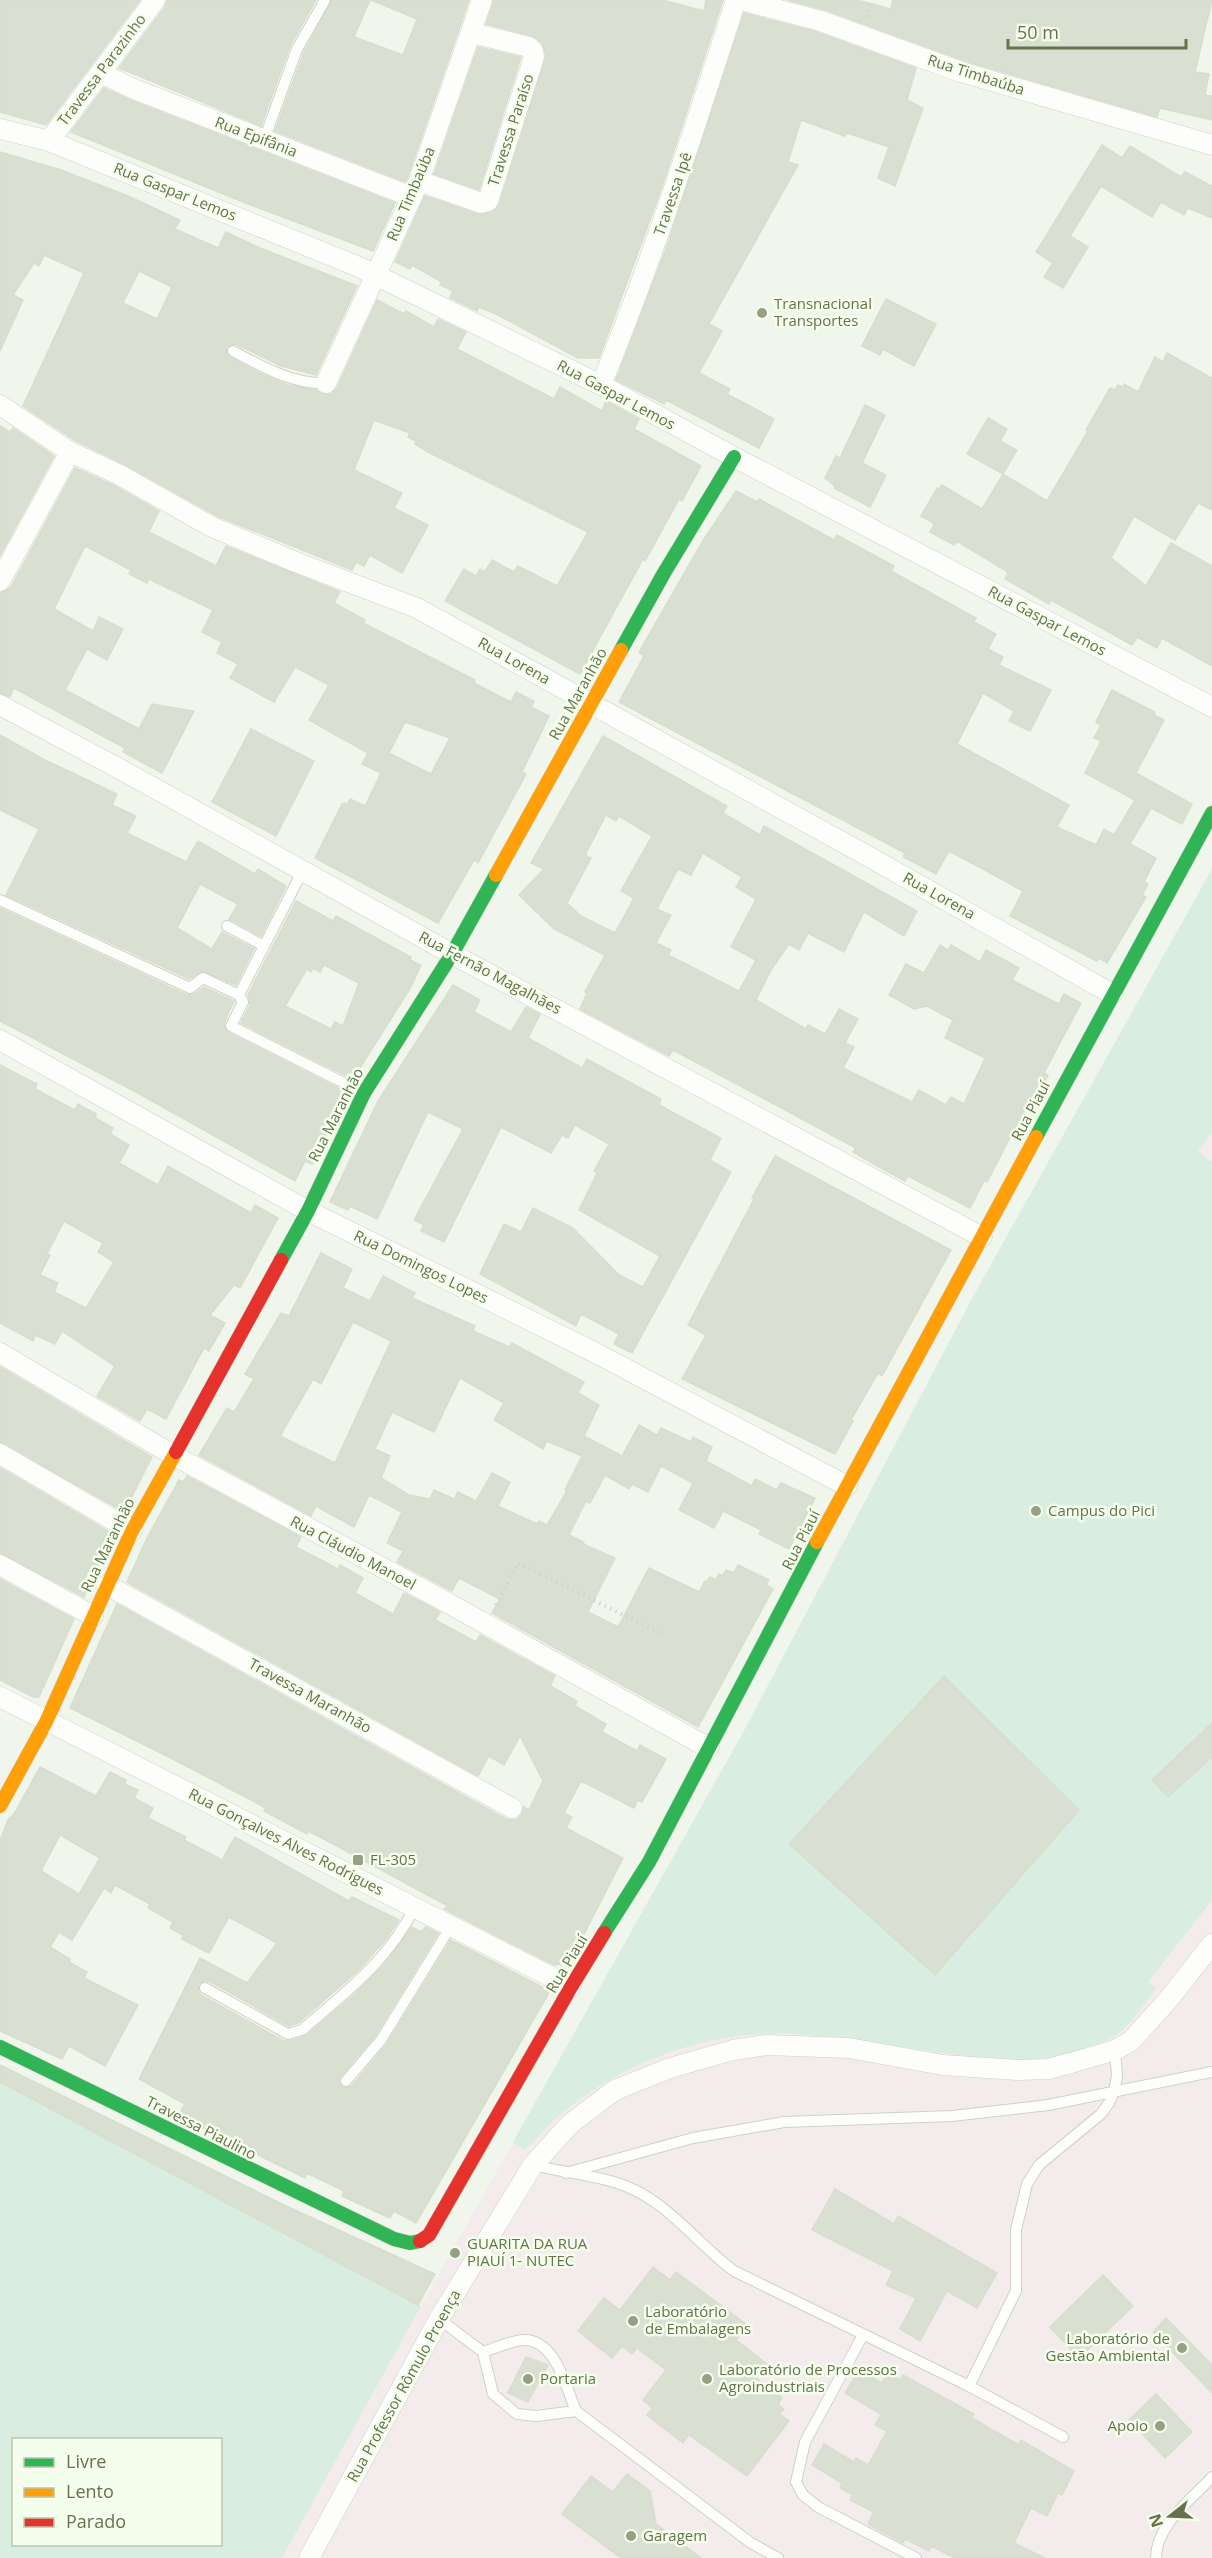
<svg xmlns="http://www.w3.org/2000/svg" width="1212" height="2558" font-family="'Open Sans',sans-serif">
  <style>
    .education { fill: #f4ecec; fill-rule: evenodd }
    .green { fill: #d9eee1; fill-rule: evenodd }
    .building { fill: #d9dfd1; stroke: #d8dece; stroke-width: 1.5; fill-rule: evenodd }
    .lines { fill: none; stroke-linecap: round; stroke-linejoin: round }
    .lane-casing { stroke: #cdd2c5; stroke-width: 12 }
    .street-casing { stroke: #cdd2c5; stroke-width: 21 }
    .fast-casing { stroke: #cdd3c5; stroke-width: 15 }
    .slow-casing { stroke: #cdd3c5; stroke-width: 15 }
    .jam-casing { stroke: #cdd3c5; stroke-width: 15 }
    .path { stroke: #d4d6cb; stroke-width: 4; stroke-dasharray: 1.5 4.5; stroke-linecap: butt }
    .lane { stroke: #fdfefc; stroke-width: 10 }
    .street { stroke: #fdfefc; stroke-width: 20 }
    .fast { stroke: #30b455; stroke-width: 14 }
    .slow { stroke: #ff9f0a; stroke-width: 14 }
    .jam { stroke: #e5322d; stroke-width: 14 }
    .poi-dot { fill: #97a084; stroke: #f4feec; stroke-width: 2 }
    .labels { text-anchor: middle; stroke-width: 5; stroke-linejoin: round; paint-order: stroke }
    .street-label { font-size: 15px; fill: #67724d; stroke: #f4feec }
    .poi-label { font-size: 15px; fill: #67724d; stroke: #f4feec; text-anchor: start }
  </style>
  <rect width="100%" height="100%" fill="#f0f6eb"/>
  <path class="education" d="M1212,869V2558H0V2081L421,2306L745,1729L975,1293ZM14,2440H220V2544H14Z"/>
  <g class="green">
    <path d="M1212,869V1133L1198,1151L1212,1162V1900L1148,1982L1156,1988C1145,2002 1133,2023 1119,2033C1067,2068 1001,2062 943,2053C894,2046 844,2037 795,2034C708,2029 618,2063 553,2121C543,2130 535,2141 525,2150L513,2142L745,1729L975,1293Z"/>
    <path d="M0,2081L421,2306L282,2558H0ZM14,2440H220V2544H14Z"/>
  </g>
  <g class="building">
    <polygon points="0,0 140,0 46,125 0,112"/>
    <polygon points="167,0 316,0 290,46 261,126 119,68 165,7"/>
    <polygon points="332,0 370,0 354,37 403,55 417,19 371,0 469,0 406,182 275,131 304,52"/>
    <polygon points="494,0 662,0 704,11 706,0 723,0 661,190 599,358 578,358 496,314 479,307 477,311 450,298 453,291 440,285 442,282 412,265 410,269 395,262 425,196 478,214 492,212 499,205 546,56 542,43 532,36 486,24"/>
    <polygon points="788,0 857,0 891,9 893,0 1212,0 1195,72 1209,74 1205,95 1212,96 1212,120 1160,108 1157,117 965,61 825,10"/>
    <polygon points="744,13 817,32 916,68 907,100 923,108 895,186 878,178 889,147 847,133 845,136 801,120 788,162 798,165 709,324 722,331 699,373 730,389 727,394 774,419 759,448 666,400 664,404 616,380 667,246"/>
    <polygon points="478,47 521,57 479,190 434,174"/>
    <polygon points="104,88 130,100 395,203 373,251 248,204 71,132"/>
    <polygon points="1102,145 1122,158 1130,146 1181,177 1185,172 1212,186 1212,218 1188,208 1184,215 1161,202 1152,217 1101,186 1070,236 1088,247 1063,288 1044,277 1053,263 1036,252"/>
    <path d="M0,152L61,170L128,196L180,220L175,229L218,248L226,232L260,248L357,286L316,375L281,366L236,344L227,347L226,352L229,357L263,375L288,385L317,390L322,394L332,393L337,388L377,300L404,314L406,311L434,327L438,319L466,332L457,349L554,399L560,387L602,411L606,401L639,419L634,429L701,466L682,501L679,499L645,561L643,559L580,674L445,601L464,569L476,576L480,569L485,572L492,560L514,572L518,566L557,586L588,532L428,452L415,444L416,441L408,437L410,433L374,420L354,470L402,493L394,508L428,525L402,573L370,555L364,566L356,562L352,570L217,516L124,464L76,441L23,406L84,273L44,255L39,266L34,263L13,295L23,300L0,351ZM139,271L172,287L157,319L123,303Z"/>
    <polygon points="886,299 936,324 914,366 883,349 880,355 862,346"/>
    <polygon points="1167,353 1212,378 1212,510 1198,503 1175,540 1134,516 1111,558 1146,586 1171,543 1212,566 1212,666 1162,638 1157,648 1137,637 1132,645 1051,600 1049,604 1005,579 1008,572 960,543 956,542 954,545 930,532 935,524 921,516 937,488 939,489 942,485 982,509 1003,474 1047,501 1088,431 1086,430 1110,388 1115,390 1118,385 1123,387 1124,384 1138,392 1155,357 1163,362"/>
    <polygon points="865,405 885,415 862,463 886,475 870,507 834,488 835,486 825,478 836,456 840,458"/>
    <polygon points="988,418 1007,429 1000,441 1017,450 1003,474 967,454"/>
    <polygon points="0,426 10,432 13,428 54,456 0,556"/>
    <path d="M75,468L113,485L159,511L149,532L216,566L226,546L340,592L334,603L365,620L363,623L475,680L474,683L511,702L516,692L534,701L531,707L549,716L522,772L526,774L478,863L474,860L438,923L315,858L342,804L348,803L350,799L365,806L381,773L362,764L368,753L309,720L329,685L295,667L274,702L230,678L238,664L217,653L222,642L202,632L213,610L149,579L147,583L129,574L131,570L85,546L54,609L93,631L99,617L123,629L107,660L87,649L65,690L139,729L152,704L194,711L162,773L123,752L125,748L14,688L10,697L0,693V593L11,587ZM405,722L450,738L431,774L389,753Z"/>
    <polygon points="736,491 757,502 759,499 834,540 837,535 894,566 891,571 976,618 974,622 996,634 988,649 1003,657 999,665 1051,690 1030,731 1009,721 1014,711 983,693 957,744 1069,805 1057,827 1096,845 1104,829 1114,835 1135,800 1085,773 1101,741 1094,738 1101,725 1096,722 1112,690 1155,712 1154,715 1164,720 1136,773 1192,804 1182,824 1151,808 1130,844 1156,858 1144,882 1148,884 1142,895 1146,897 1107,963 1099,958 1097,961 1010,916 1023,891 981,868 949,851 936,874 903,857 905,853 619,702 644,656 639,652 704,539"/>
    <polygon points="251,729 314,761 276,836 212,802"/>
    <polygon points="0,735 43,759 117,794 112,805 136,816 127,833 186,862 198,841 255,874 258,869 286,886 261,936 229,919 238,904 200,884 177,928 212,949 222,932 254,949 236,985 203,971 189,979 6,895 39,829 0,810"/>
    <path d="M603,736L727,806L723,813L760,835L764,826L917,911L904,936L864,912L844,952L808,933L799,950L789,944L771,970L756,1000L806,1029L808,1025L825,1034L839,1009L858,1019L845,1043L854,1047L843,1068L912,1102L919,1090L946,1105L951,1097L964,1104L985,1058L945,1038L953,1020L927,1006L914,1009L889,995L906,964L924,973L940,945L948,950L951,945L980,962L986,950L1019,968L1012,980L1059,1004L1064,994L1081,1003L1044,1073L1048,1075L1035,1102L1030,1099L987,1182L984,1181L970,1208L908,1176L905,1181L890,1173L853,1152L856,1148L673,1050L669,1056L580,1009L587,993L585,992L605,955L554,929L519,895L544,869L531,863ZM606,815L616,821L619,816L652,836L621,891L634,898L615,933L581,916L567,903L591,858L585,855ZM703,853L742,877L736,887L756,899L731,947L756,960L739,991L668,955L671,950L656,943L671,915L657,909L678,869L691,875Z"/>
    <path d="M296,901L333,921L336,916L411,957L410,960L421,965L411,987L353,1079L241,1023L250,1005L248,995ZM324,965L359,983L343,1026L335,1022L331,1029L285,1006L307,969L311,972L313,968L320,972Z"/>
    <polygon points="0,908 187,995 194,994 204,987 234,1001 224,1023 227,1032 346,1092 312,1164 305,1161 295,1181 136,1092 0,1021"/>
    <polygon points="453,985 480,1000 474,1012 511,1032 526,1007 540,1014 528,1038 582,1068 587,1059 661,1099 659,1105 721,1138 710,1160 731,1172 632,1353 614,1344 619,1334 581,1314 576,1326 480,1274 504,1224 521,1232 533,1208 573,1228 619,1275 643,1287 660,1256 579,1210 597,1173 594,1171 609,1144 575,1125 568,1138 562,1135 551,1153 501,1127 444,1242 421,1231 424,1225 414,1220 463,1129 428,1112 377,1219 350,1206 348,1210 330,1202 378,1101"/>
    <path d="M0,1065L37,1084L35,1089L75,1110L78,1104L96,1114L95,1118L113,1128L110,1134L129,1145L119,1163L158,1185L168,1166L251,1213L255,1205L278,1218L240,1288L234,1285L210,1315L225,1323L209,1351L204,1348L166,1419L147,1409L140,1421L97,1396L115,1366L62,1331L55,1344L35,1335L33,1341L0,1323ZM64,1221L103,1243L98,1252L114,1262L86,1308L54,1292L58,1283L40,1275L50,1255L47,1254Z"/>
    <polygon points="775,1156 951,1250 882,1376 878,1373 851,1420 853,1421 835,1454 682,1379 706,1335 688,1325 754,1199 752,1198"/>
    <path d="M321,1253L352,1269L343,1288L370,1301L383,1276L415,1293L412,1298L475,1326L473,1331L510,1347L512,1343L584,1382L578,1393L599,1405L584,1436L622,1456L639,1425L657,1435L661,1428L691,1442L693,1437L712,1447L706,1461L752,1486L755,1479L777,1490L781,1483L815,1498L789,1549L759,1534L761,1530L723,1511L714,1528L679,1510L693,1483L661,1466L648,1492L632,1484L629,1489L605,1475L590,1503L586,1501L569,1535L584,1542L583,1544L615,1558L588,1612L618,1627L649,1568L699,1592L705,1581L707,1582L710,1577L716,1580L719,1574L723,1576L726,1570L734,1573L738,1565L769,1580L766,1585L773,1589L698,1727L492,1613L500,1599L459,1578L452,1591L397,1562L403,1551L387,1543L402,1512L369,1495L354,1527L316,1506L311,1516L199,1455L227,1408L234,1412L254,1379L245,1374L281,1313L289,1316ZM353,1322L391,1341L335,1463L280,1436L313,1379L321,1384ZM460,1378L504,1403L494,1420L543,1449L547,1441L582,1456L565,1490L567,1491L547,1525L539,1521L537,1524L498,1506L510,1482L492,1473L476,1501L458,1492L454,1499L434,1490L430,1499L409,1495L381,1478L390,1456L375,1449L392,1412L434,1432Z"/>
    <polygon points="0,1367 152,1457 124,1512 0,1442"/>
    <polygon points="0,1468 113,1534 84,1597 0,1553"/>
    <polygon points="187,1476 301,1537 296,1547 338,1569 340,1565 363,1578 355,1593 393,1614 404,1593 440,1612 435,1620 476,1642 480,1635 555,1676 550,1686 577,1701 575,1706 606,1724 602,1732 637,1751 640,1745 666,1759 642,1802 638,1800 634,1808 581,1781 564,1813 572,1817 566,1828 623,1858 583,1936 567,1963 554,1965 444,1909 448,1906 324,1839 308,1831 307,1834 292,1826 264,1811 266,1808 171,1758 70,1708 117,1604 506,1819 516,1820 522,1814 524,1807 529,1810 543,1781 520,1736 504,1765 489,1756 478,1776 127,1582 147,1538 179,1480 183,1482"/>
    <polygon points="0,1579 74,1619 39,1697 33,1697 0,1680"/>
    <polygon points="944,1676 1079,1810 935,1975 789,1844"/>
    <polygon points="1212,1723 1212,1757 1168,1797 1152,1780"/>
    <path d="M40,1767L96,1796L110,1772L126,1780L125,1784L138,1790L134,1798L153,1808L148,1818L186,1837L184,1840L222,1860L235,1837L349,1901L352,1897L399,1920L386,1939L360,1969L298,2023L289,2026L209,1981H204L199,1984L198,1989L201,1995L284,2041H290L306,2036L355,1994L384,1965L412,1927L421,1932L426,1927L438,1933L375,2036L340,2077L339,2083L344,2088L352,2086L387,2044L451,1940L550,1991L416,2223L394,2211L390,2218L342,2196L344,2191L307,2173L305,2178L178,2116L185,2104L139,2079L200,1958L247,1983L277,1943L229,1917L209,1953L182,1939L183,1935L170,1928L173,1922L148,1908L150,1904L115,1885L111,1893L104,1888L72,1940L59,1932L50,1947L70,1959L69,1962L87,1972L84,1978L138,2005L105,2066L69,2046L62,2059L0,2031V1840L8,1820L14,1814ZM60,1835L100,1858L79,1894L41,1871Z"/>
    <polygon points="0,2065 284,2205 435,2274 418,2305 0,2082"/>
    <polygon points="835,2189 894,2224 898,2216 997,2273 977,2308 947,2291 920,2341 900,2329 916,2298 886,2285 893,2271 812,2230"/>
    <polygon points="653,2267 670,2280 676,2272 747,2325 736,2340 767,2364 756,2378 782,2398 778,2404 784,2409 779,2414 789,2421 747,2476 689,2435 683,2443 647,2415 652,2408 643,2400 666,2370 637,2348 632,2354 622,2346 612,2358 578,2331 604,2298 620,2310"/>
    <polygon points="1103,2275 1133,2306 1079,2358 1050,2327"/>
    <polygon points="1166,2318 1212,2365 1212,2393 1153,2332"/>
    <polygon points="526,2357 548,2365 528,2402 508,2393"/>
    <polygon points="859,2370 882,2383 888,2373 900,2380 903,2375 974,2414 972,2418 996,2432 1019,2445 1021,2440 1074,2471 1062,2495 1058,2493 1047,2516 1031,2508 1014,2543 1045,2558 955,2558 931,2546 929,2551 905,2539 903,2543 868,2524 874,2512 850,2500 853,2495 840,2488 842,2483 812,2465 824,2444 854,2462 856,2458 868,2465 887,2431 875,2425 881,2414 845,2393"/>
    <polygon points="1156,2394 1192,2432 1165,2458 1129,2420"/>
    <polygon points="627,2474 650,2491 656,2524 701,2558 621,2558 562,2514 591,2476 613,2492"/>
  </g>
  <g class="lines">
    <g class="lane-casing">
      <g id="lane">
        <polyline points="264,140 297,49 325,0"/>
        <path d="M233,351C260,366 295,385 326,383"/>
        <polyline points="0,900 190,988 203,978 239,995 243,1002 231,1026 364,1093"/>
        <polyline points="227,926 264,946"/>
        <polyline points="239,995 303,870"/>
        <path d="M205,1988L288,2034L302,2030C347,1991 387,1962 415,1907"/>
        <polyline points="346,2081 381,2040 451,1926"/>
        <path d="M533,2165C561,2172 594,2175 620,2184C666,2199 696,2243 734,2271L969,2386L1063,2437"/>
        <polyline points="566,2173 693,2138 784,2122 952,2116 1048,2105 1212,2072"/>
        <polyline points="439,2319 483,2352 493,2394 517,2414 536,2416 576,2411 751,2543 778,2558"/>
        <polyline points="863,2335 805,2442 796,2482 803,2495 818,2507 916,2558"/>
        <path d="M483,2352C496,2348 510,2341 523,2340C556,2339 566,2388 576,2411"/>
        <polyline points="969,2386 1016,2291 1016,2230 1027,2184 1039,2165 1101,2114 1109,2103 1114,2092 1117,2076 1115,2050"/>
        <path d="M1156,2558C1156,2525 1191,2500 1212,2477"/>
      </g>
    </g>
    <g class="street-casing">
      <g id="street">
        <polyline points="741,0 821,21 961,72 1212,145"/>
        <polyline points="101,73 134,89 412,197"/>
        <polyline points="0,129 49,141 359,267 601,385 734,457 1212,707"/>
        <polyline points="49,141 155,0"/>
        <polyline points="419,181 481,203 488,201 534,57 533,51 529,47 472,33"/>
        <polyline points="326,383 419,181 482,0"/>
        <path d="M601,385C653,259 694,130 736,0"/>
        <polyline points="0,405 70,452 118,474 212,527 298,563 417,608 864,854 1112,994"/>
        <polyline points="0,581 70,452"/>
        <polyline points="0,705 129,774 452,954 982,1237"/>
        <polyline points="0,1040 308,1211 594,1352 847,1486"/>
        <polyline points="0,1353 173,1455 448,1603 709,1748"/>
        <polyline points="0,1454 132,1531"/>
        <polyline points="0,1565 93,1616"/>
        <polyline points="107,1585 512,1808"/>
        <polyline points="0,1697 571,1987"/>
        <polyline points="309,2558 439,2319 533,2165 570,2124 615,2090 670,2068 733,2050 767,2045 849,2048 943,2065 1018,2070 1048,2069 1071,2063 1115,2050 1131,2041 1168,2000 1212,1944"/>
      </g>
    </g>
    <g class="fast-casing">
      <g id="fast">
        <polyline points="621,650 664,573 734,457"/>
        <polyline points="1036,1137 1212,813"/>
        <polyline points="281,1260 308,1211 364,1093 452,954 496,875"/>
        <polyline points="604,1933 649,1862 817,1542"/>
        <polyline points="0,2047 394,2239 410,2243 420,2241"/>
      </g>
    </g>
    <g class="slow-casing">
      <g id="slow">
        <polyline points="496,875 621,650"/>
        <polyline points="817,1542 1036,1137"/>
        <polyline points="0,1806 46,1722 132,1531 176,1452"/>
      </g>
    </g>
    <g class="jam-casing">
      <g id="jam">
        <polyline points="176,1452 281,1260"/>
        <polyline points="420,2241 429,2235 571,1987 604,1933"/>
      </g>
    </g>
    <g class="path">
      <polyline points="866,17 870,0"/>
      <polyline points="496,1605 518,1563 664,1635"/>
    </g>
    <use href="#lane" class="lane"/>
    <use href="#street" class="street"/>
    <use href="#fast" class="fast"/>
    <use href="#slow" class="slow"/>
    <use href="#jam" class="jam"/>
  </g>
  <g class="poi-dot">
    <circle cx="762" cy="313" r="6"/>
    <circle cx="1036" cy="1511" r="6"/>
    <rect x="352" y="1854" width="12" height="12" rx="3"/>
    <circle cx="455" cy="2253" r="6"/>
    <circle cx="633" cy="2321" r="6"/>
    <circle cx="1182" cy="2348" r="6"/>
    <circle cx="528" cy="2379" r="6"/>
    <circle cx="707" cy="2379" r="6"/>
    <circle cx="1160" cy="2426" r="6"/>
    <circle cx="631" cy="2536" r="6"/>
  </g>
  <g class="labels">
    <g class="street-label">
      <text transform="translate(102 70) rotate(-53)" y="5">Travessa Parazinho</text>
      <text transform="translate(976 75) rotate(18)" y="5">Rua Timbaúba</text>
      <text transform="translate(511 130) rotate(-72)" y="5">Travessa Paraíso</text>
      <text transform="translate(256 137) rotate(21)" y="5">Rua Epifânia</text>
      <text transform="translate(175 192) rotate(22)" y="5">Rua Gaspar Lemos</text>
      <text transform="translate(411 194) rotate(-67)" y="5">Rua Timbaúba</text>
      <text transform="translate(673 194) rotate(-71)" y="5">Travessa Ipê</text>
      <text transform="translate(616 395) rotate(28)" y="5">Rua Gaspar Lemos</text>
      <text transform="translate(1047 621) rotate(28)" y="5">Rua Gaspar Lemos</text>
      <text transform="translate(514 661) rotate(29)" y="5">Rua Lorena</text>
      <text transform="translate(578 694) rotate(-61)" y="5">Rua Maranhão</text>
      <text transform="translate(939 896) rotate(29)" y="5">Rua Lorena</text>
      <text transform="translate(490 973) rotate(28)" y="5">Rua Fernão Magalhães</text>
      <text transform="translate(1031 1111) rotate(-62)" y="5">Rua Piauí</text>
      <text transform="translate(336 1115) rotate(-63)" y="5">Rua Maranhão</text>
      <text transform="translate(421 1267) rotate(26)" y="5">Rua Domingos Lopes</text>
      <text transform="translate(801 1540) rotate(-63)" y="5">Rua Piauí</text>
      <text transform="translate(108 1545) rotate(-64)" y="5">Rua Maranhão</text>
      <text transform="translate(353 1553) rotate(28)" y="5">Rua Cláudio Manoel</text>
      <text transform="translate(310 1696) rotate(29)" y="5">Travessa Maranhão</text>
      <text transform="translate(286 1842) rotate(27)" y="5">Rua Gonçalves Alves Rodrigues</text>
      <text transform="translate(567 1964) rotate(-59)" y="5">Rua Piauí</text>
      <text transform="translate(201 2128) rotate(27)" y="5">Travessa Piaulino</text>
      <text transform="translate(404 2386) rotate(-61)" y="5">Rua Professor Rômulo Proença</text>
    </g>
    <g class="poi-label">
      <text x="774" y="309">Transnacional<tspan x="774" dy="17">Transportes</tspan></text>
      <text x="1048" y="1516">Campus do Pici</text>
      <text x="370" y="1865">FL-305</text>
      <text x="467" y="2249">GUARITA DA RUA<tspan x="467" dy="17">PIAUÍ 1- NUTEC</tspan></text>
      <text x="645" y="2317">Laboratório<tspan x="645" dy="17">de Embalagens</tspan></text>
      <text x="1170" y="2344" text-anchor="end">Laboratório de<tspan x="1170" dy="17">Gestão Ambiental</tspan></text>
      <text x="719" y="2375">Laboratório de Processos<tspan x="719" dy="17">Agroindustriais</tspan></text>
      <text x="540" y="2384">Portaria</text>
      <text x="1148" y="2431" text-anchor="end">Apoio</text>
      <text x="643" y="2541">Garagem</text>
    </g>
  </g>
  <rect x="12" y="2438" width="210" height="108" fill="#f4feec" stroke="#bcc6ac" stroke-width="1.5"/>
  <rect x="24" y="2458" width="30" height="9" fill="#30b455" stroke="#bcc6ac" stroke-width="1.5"/>
  <text x="66" y="2468" font-size="18" fill="#67724d">Livre</text>
  <rect x="24" y="2488" width="30" height="9" fill="#ff9f0a" stroke="#bcc6ac" stroke-width="1.5"/>
  <text x="66" y="2498" font-size="18" fill="#67724d">Lento</text>
  <rect x="24" y="2518" width="30" height="9" fill="#e5322d" stroke="#bcc6ac" stroke-width="1.5"/>
  <text x="66" y="2528" font-size="18" fill="#67724d">Parado</text>
  <g transform="translate(1170 2516) rotate(252)" stroke="#f4feec" stroke-width="4.5" paint-order="stroke">
  <path d="M0-4.5L10 22L0 15L-10 22Z" fill="#67724d"/>
  <text y="-9" font-size="16" font-weight="bold" text-anchor="middle" fill="#67724d">N</text>
  </g>
  <path d="M1008 39v9h178v-9" fill="none" stroke="#67724d" stroke-width="3"/>
  <text x="1017" y="39" font-size="18" fill="#67724d" stroke="#f4feec" stroke-width="4.5" paint-order="stroke">50 m</text>
</svg>
